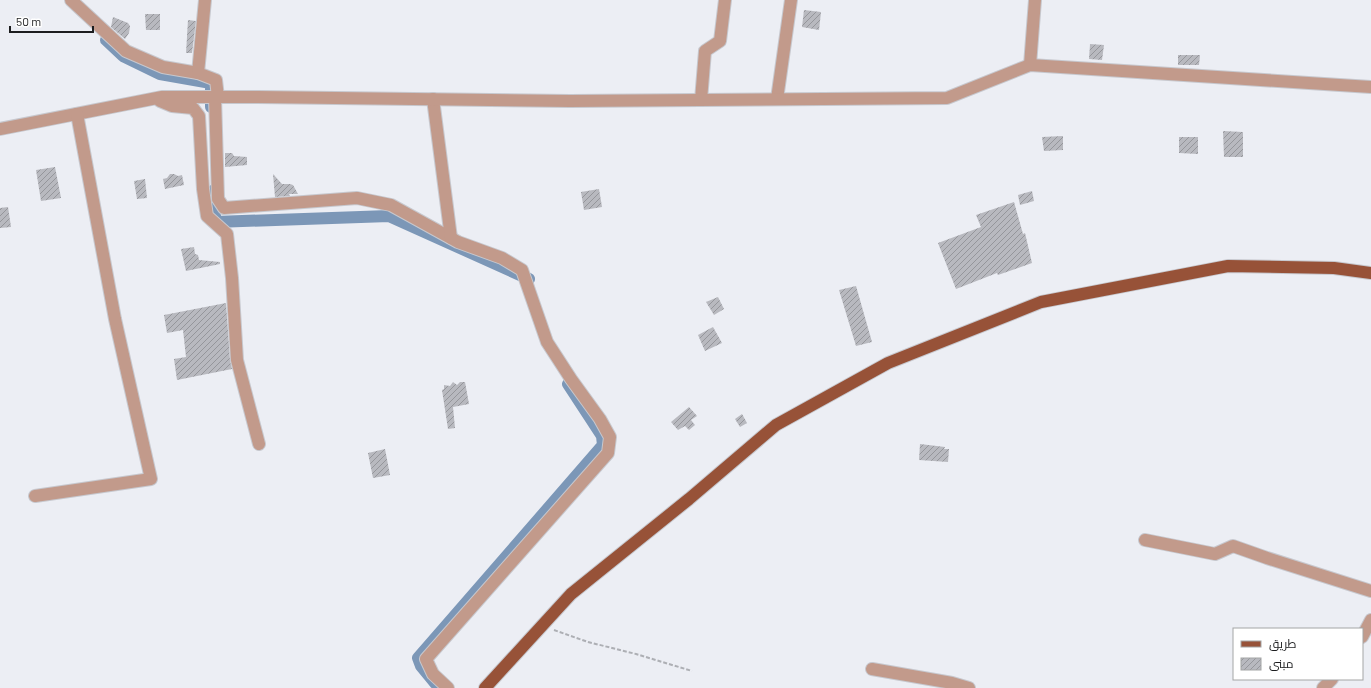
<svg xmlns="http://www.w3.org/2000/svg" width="1371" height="688" font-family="Barlow,Cairo,sans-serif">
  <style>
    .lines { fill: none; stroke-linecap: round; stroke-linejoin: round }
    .canal { stroke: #7c97b7; stroke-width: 12 }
    .building { fill: url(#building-hatch) }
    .minor-casing { stroke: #c7c8ce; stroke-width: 14 }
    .major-casing { stroke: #c7c8ce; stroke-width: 14 }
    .path { stroke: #adafb4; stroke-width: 2; stroke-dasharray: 4 2; stroke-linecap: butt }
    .minor { stroke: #c29a8b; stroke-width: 12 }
    .major { stroke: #975238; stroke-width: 12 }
  </style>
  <defs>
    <pattern id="building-hatch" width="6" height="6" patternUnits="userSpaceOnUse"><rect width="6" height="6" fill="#b8b9bf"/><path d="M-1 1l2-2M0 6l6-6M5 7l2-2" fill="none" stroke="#95969b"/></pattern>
  </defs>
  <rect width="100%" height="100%" fill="#eceef4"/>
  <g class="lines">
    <g class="canal">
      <polyline points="106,40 123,56 160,74 211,83 211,107"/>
      <polyline points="214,190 215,222 389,216 529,279"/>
      <polyline points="435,683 421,666 418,658 603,445 602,436 568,384"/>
    </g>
  </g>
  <g class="building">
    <polygon points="804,10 821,12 819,30 802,27"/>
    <polygon points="145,14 160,14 160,30 146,30"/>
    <polygon points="113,17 128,23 130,26 129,33 125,39 111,27"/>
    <polygon points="188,20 196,21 192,53 186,53"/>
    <polygon points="1090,44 1104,45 1102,60 1089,59"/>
    <polygon points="1178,55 1200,55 1199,65 1178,65"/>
    <polygon points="1223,131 1243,132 1243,157 1224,157"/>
    <polygon points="1063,136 1063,150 1044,151 1042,137"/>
    <polygon points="1179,137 1198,137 1198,154 1179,153"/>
    <polygon points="225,153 232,153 234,156 247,157 247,165 225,167"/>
    <polygon points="55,167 61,198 41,201 36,170"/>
    <polygon points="170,174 174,174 178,176 182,175 184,185 165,189 163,179 167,178"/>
    <polygon points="273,174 282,184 290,184 293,185 298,194 289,194 290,196 275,197"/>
    <polygon points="145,179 147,198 137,199 134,181"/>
    <polygon points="599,189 602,207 584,210 581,192"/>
    <polygon points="1032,191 1034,201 1020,205 1018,195"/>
    <polygon points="1014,202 1023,234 1025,233 1032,263 998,275 997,273 956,289 938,243 981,227 976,215"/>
    <polygon points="8,207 11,227 0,228 0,208"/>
    <polygon points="194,247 195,254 198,255 199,260 220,262 220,264 186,271 181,249"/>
    <polygon points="856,286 872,342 856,346 839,290"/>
    <polygon points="718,297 724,309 714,315 706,302"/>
    <polygon points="226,303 230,360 232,369 177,380 174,359 186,357 183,330 167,333 164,315"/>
    <polygon points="713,327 722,343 705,351 698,335"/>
    <polygon points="453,382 457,385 460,382 465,382 469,404 453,407 455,428 448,429 442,390 444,389 444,385 450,386"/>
    <polygon points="689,407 697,416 691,420 695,425 689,430 685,426 678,430 671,422"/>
    <polygon points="742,414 747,423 740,427 735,419"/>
    <polygon points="920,444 945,447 944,449 949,449 948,462 919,460"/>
    <polygon points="385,449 390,475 373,478 368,453"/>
  </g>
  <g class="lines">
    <g class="minor-casing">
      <g id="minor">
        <polyline points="71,0 126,51 163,67 198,73"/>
        <polyline points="205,0 198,73 216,80 218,97"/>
        <polyline points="1030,65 1035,0"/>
        <polyline points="215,97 218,199 224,208 357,198 391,205 458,242 502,258 522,270 547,342 571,379 600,419 610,437 608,453 426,659 433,674 448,688"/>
        <polyline points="433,99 451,238"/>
        <polyline points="777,99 791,0"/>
        <polyline points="701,100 705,51 720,41 725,0"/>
        <polyline points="160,101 172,106 193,108 199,116 203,189 207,216 227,234 232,278 237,360 259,444"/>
        <polyline points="0,129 162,97 258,97 570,101 947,98 1030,65 1371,87"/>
        <polyline points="35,496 151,479 115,319 77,114"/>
        <polyline points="1145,540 1215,554 1233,546 1267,558 1371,591"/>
        <polyline points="1362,637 1371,620"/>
        <polyline points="872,669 952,683 969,688"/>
        <polyline points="1323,688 1332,679"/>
      </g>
    </g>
    <g class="major-casing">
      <polyline id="major" points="485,688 571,594 689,499 776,425 888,363 1041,302 1228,266 1334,268 1371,273"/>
    </g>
    <polyline class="path" points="554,630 588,642 636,654 692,671"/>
    <use href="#minor" class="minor"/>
    <use href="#major" class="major"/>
  </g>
  <rect x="1233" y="628" width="130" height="52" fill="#ffffff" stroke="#a4a5a5"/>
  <rect x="1241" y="641" width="20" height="6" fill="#975238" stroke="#a4a5a5"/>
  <text x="1269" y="648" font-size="12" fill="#1c1d1f">طريق</text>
  <rect x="1241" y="658" width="20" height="12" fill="url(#building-hatch)" stroke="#a4a5a5"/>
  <text x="1269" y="668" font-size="12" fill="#1c1d1f">مبنى</text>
  <path d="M10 26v6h83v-6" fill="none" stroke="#1c1d1f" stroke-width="2"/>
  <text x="16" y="26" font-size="12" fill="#1c1d1f" stroke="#ffffff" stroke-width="3" paint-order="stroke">50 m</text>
</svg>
